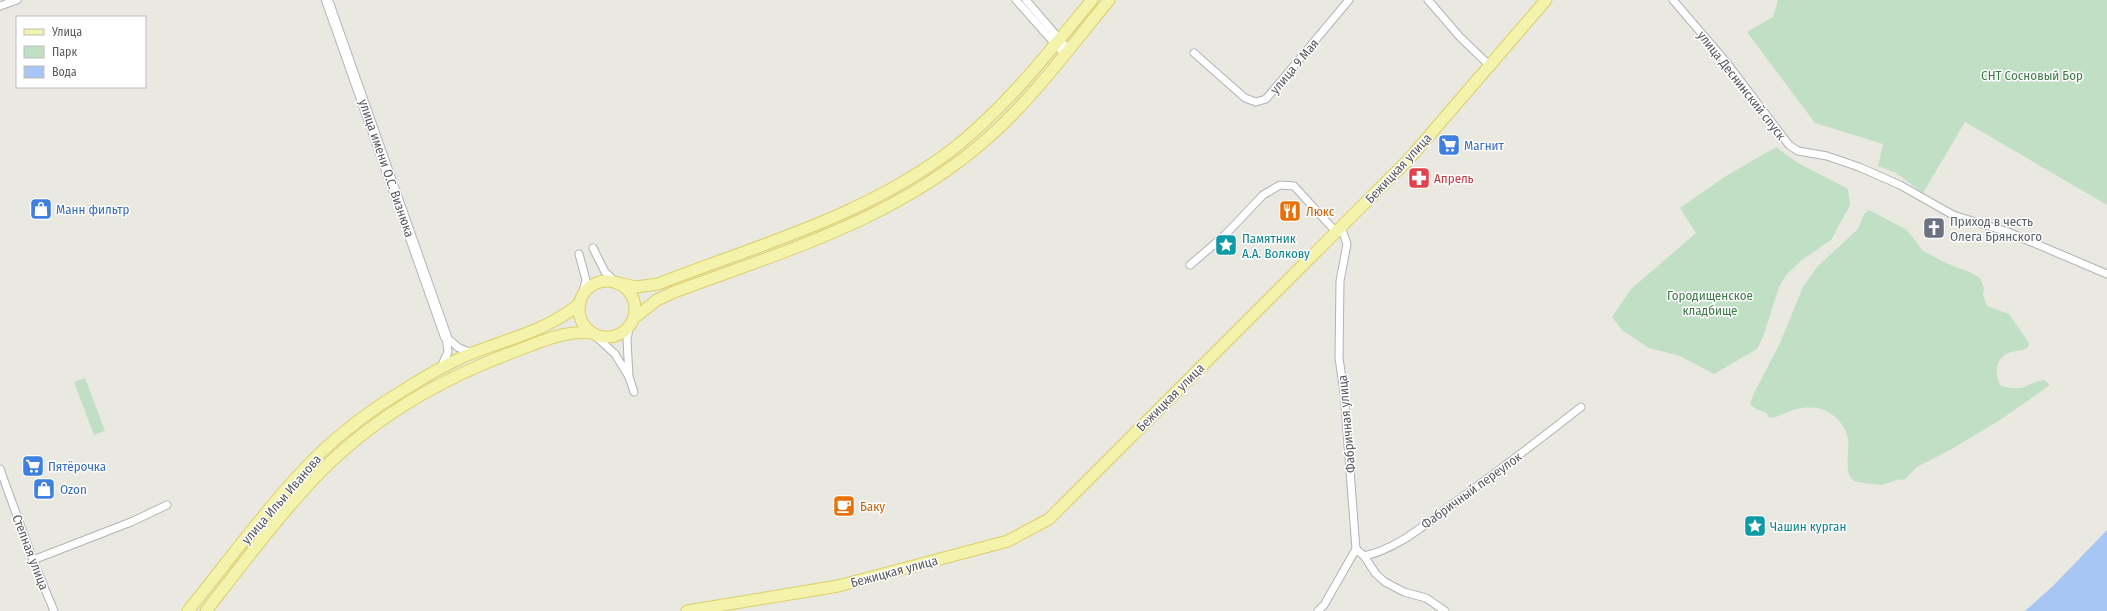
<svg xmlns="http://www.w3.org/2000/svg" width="2107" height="611" font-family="'Fira Sans Condensed',sans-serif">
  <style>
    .green { fill: #c0dfc5 }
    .water { fill: #a8c6f3 }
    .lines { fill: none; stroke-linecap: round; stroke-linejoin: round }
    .street-casing { stroke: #b1b2b7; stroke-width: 9 }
    .secondary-casing { stroke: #b2b4b9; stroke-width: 12 }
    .primary-casing { stroke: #ddce66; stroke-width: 13 }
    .street { stroke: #fff; stroke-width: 7 }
    .secondary { stroke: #fff; stroke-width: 10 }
    .primary { stroke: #f3f3ac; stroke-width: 11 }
    .labels { text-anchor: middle; stroke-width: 3; stroke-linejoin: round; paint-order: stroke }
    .street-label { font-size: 13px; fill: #595b5f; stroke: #fff }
    .park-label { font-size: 13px; fill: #3e7a4a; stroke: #fff }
    .shop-label { font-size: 13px; fill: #366cbe; stroke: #fff; text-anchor: start }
    .health-label { font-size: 13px; fill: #be3a42; stroke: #fff; text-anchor: start }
    .food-label { font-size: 13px; fill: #c56008; stroke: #fff; text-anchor: start }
    .worship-label { font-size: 13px; fill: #5b616d; stroke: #fff; text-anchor: start }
    .culture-label { font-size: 13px; fill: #0d838f; stroke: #fff; text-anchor: start }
  </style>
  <rect width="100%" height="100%" fill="#eae9e1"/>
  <g class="green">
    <polygon points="1778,0 2107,0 2107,205 1965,122 1923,193 1896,173 1878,166 1883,144 1815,123 1747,32 1773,17"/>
    <polygon points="1776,147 1798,163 1848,189 1850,205 1831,240 1802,260 1786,275 1779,287 1763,337 1757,349 1714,374 1680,356 1649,348 1622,330 1612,317 1631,289 1696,233 1680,208 1726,176"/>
    <path d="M1869,210L1907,230L1923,251L1950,265L1970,272L1980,278L1984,288L1983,295L1987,306L2009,314L2029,343L2028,347C2021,352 2016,350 2009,353C1995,358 1994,375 2001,386C2026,392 2023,384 2044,380L2050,385L2000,420L1950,450L1917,467L1904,480C1895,478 1890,484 1881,485C1878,485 1856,482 1854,481C1843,473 1850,451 1848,439C1844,418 1823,404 1802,408C1792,409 1782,415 1773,418L1768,417L1767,413L1756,409L1750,404L1753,395L1780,343L1803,287L1818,266L1858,229L1864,214Z"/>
    <polygon points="85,378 105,431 94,435 74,382"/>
  </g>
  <polygon class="water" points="2107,530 2107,611 2025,611 2053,586"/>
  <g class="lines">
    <g class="street-casing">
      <g id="street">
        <polyline points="1016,0 1064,54"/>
        <polyline points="1026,0 1068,49"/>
        <polyline points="1428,0 1460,37 1490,66"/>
        <polyline points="1673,0 1727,63 1789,145 1798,151 1827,156 1859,167 1900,185 1953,215 2008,232 2107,274"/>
        <polyline points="0,6 17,0"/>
        <polyline points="1194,53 1245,98 1256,102 1266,99 1349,0"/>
        <polyline points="593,248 605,272 617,283"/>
        <polyline points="579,254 586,280 580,303"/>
        <polyline points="1190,265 1225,235 1263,195 1280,185 1294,186 1336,232"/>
        <polyline points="592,333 615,354 629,377 627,340 629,328"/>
        <polyline points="447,338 459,348 472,353"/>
        <polyline points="441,367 448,352 446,337"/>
        <polyline points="629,377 634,392"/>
        <polyline points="0,469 33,560 54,611"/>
        <path d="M1356,549L1364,556C1397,549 1423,526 1450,506C1494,474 1538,441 1581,407"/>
        <polyline points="1364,556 1376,574 1385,582 1404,592 1426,598 1445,611"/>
        <polyline points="33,560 131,522 167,505"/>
        <polyline points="1318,611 1324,605 1356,549 1344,392 1339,358 1340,281 1347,244 1341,227"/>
      </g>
    </g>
    <g class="secondary-casing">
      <polyline id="secondary" points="327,0 446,337"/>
    </g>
    <g class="primary-casing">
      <g id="primary">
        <circle cx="607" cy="309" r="28"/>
        <path d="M617,283L636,287L658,284C758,245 862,217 949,152C1004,110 1048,53 1092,0"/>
        <path d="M634,318L657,300L674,292C785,251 899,218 989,137C1034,97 1071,46 1109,0"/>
        <path d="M188,611C230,559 270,503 318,455C344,430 375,407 407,388C426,376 445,365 465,356C503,340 548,331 580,303"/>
        <path d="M206,611C237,571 267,531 301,493C356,429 429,384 508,354C536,344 562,330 592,333"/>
        <polyline points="687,611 838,586 1008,541 1049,519 1409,159 1546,0"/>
      </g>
    </g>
    <use href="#street" class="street"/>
    <use href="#secondary" class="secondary"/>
    <use href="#primary" class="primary"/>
  </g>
  <defs>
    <g id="supermarket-square" transform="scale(1.15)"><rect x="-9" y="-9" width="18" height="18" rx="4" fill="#3f7fe0" stroke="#fff"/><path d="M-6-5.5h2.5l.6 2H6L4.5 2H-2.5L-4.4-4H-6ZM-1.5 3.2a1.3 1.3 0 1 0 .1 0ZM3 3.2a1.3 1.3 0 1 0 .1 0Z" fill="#fff"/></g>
    <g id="pharmacy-square" transform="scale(1.15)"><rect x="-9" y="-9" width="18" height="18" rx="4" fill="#e0444e" stroke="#fff"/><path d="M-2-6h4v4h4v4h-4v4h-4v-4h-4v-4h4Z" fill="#fff"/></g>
    <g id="shop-square" transform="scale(1.15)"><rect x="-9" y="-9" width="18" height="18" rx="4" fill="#3f7fe0" stroke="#fff"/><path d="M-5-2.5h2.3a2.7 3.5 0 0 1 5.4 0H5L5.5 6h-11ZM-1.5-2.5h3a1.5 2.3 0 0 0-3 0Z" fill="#fff"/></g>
    <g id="restaurant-square" transform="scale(1.15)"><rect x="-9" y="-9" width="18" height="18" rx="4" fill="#e8710a" stroke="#fff"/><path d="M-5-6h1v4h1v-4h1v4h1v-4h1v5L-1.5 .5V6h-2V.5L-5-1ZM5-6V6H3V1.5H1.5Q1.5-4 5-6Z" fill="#fff"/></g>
    <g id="church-square" transform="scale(1.15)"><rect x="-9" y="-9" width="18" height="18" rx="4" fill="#6b7280" stroke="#fff"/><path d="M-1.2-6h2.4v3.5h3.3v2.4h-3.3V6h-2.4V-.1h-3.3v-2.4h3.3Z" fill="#fff"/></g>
    <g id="sight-square" transform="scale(1.15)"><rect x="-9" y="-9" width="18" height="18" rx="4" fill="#0f9aa8" stroke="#fff"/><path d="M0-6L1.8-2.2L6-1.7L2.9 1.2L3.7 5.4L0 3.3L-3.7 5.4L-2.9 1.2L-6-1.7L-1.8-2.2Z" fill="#fff"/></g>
    <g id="cafe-square" transform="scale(1.15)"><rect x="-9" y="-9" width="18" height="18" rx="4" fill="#e8710a" stroke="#fff"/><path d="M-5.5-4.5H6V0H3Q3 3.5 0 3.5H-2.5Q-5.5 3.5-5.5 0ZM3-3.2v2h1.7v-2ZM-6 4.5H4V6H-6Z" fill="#fff"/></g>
  </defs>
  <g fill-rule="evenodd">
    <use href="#supermarket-square" x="1449" y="145"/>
    <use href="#pharmacy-square" x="1419" y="178"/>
    <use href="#shop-square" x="41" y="209"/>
    <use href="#restaurant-square" x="1290" y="211"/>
    <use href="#church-square" x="1934" y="228"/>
    <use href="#sight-square" x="1226" y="245"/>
    <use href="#supermarket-square" x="33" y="466"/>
    <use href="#shop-square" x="44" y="489"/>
    <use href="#cafe-square" x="844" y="506"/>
    <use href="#sight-square" x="1755" y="526"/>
  </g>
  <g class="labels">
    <g class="street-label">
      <text transform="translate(1294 66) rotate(-50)" y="5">улица 9 Мая</text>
      <text transform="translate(1742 85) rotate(52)" y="5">улица Деснинский спуск</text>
      <text transform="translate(387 168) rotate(71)" y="5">улица имени О.С. Визнюка</text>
      <text transform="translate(1398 168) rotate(-47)" y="5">Бежицкая улица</text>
      <text transform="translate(1170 397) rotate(-45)" y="5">Бежицкая улица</text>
      <text transform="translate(1346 424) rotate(-95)" y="5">Фабричная улица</text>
      <text transform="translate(1471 490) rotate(-36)" y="5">Фабричный переулок</text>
      <text transform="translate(281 499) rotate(-49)" y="5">улица Ильи Иванова</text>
      <text transform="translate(31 552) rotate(69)" y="5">Степная улица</text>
      <text transform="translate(894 571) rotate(-15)" y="5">Бежицкая улица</text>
    </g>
    <g class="park-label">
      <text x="2032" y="80">СНТ Сосновый Бор</text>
      <text x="1710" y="300">Городищенское<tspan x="1710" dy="15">кладбище</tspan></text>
    </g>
    <g class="shop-label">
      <text x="1464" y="150">Магнит</text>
      <text x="56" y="214">Манн фильтр</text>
      <text x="48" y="471">Пятёрочка</text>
      <text x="60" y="494">Ozon</text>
    </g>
    <g class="health-label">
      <text x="1434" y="183">Апрель</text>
    </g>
    <g class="food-label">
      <text x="1306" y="216">Люкс</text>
      <text x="860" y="511">Баку</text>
    </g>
    <g class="worship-label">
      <text x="1950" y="226">Приход в честь<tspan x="1950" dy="15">Олега Брянского</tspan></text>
    </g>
    <g class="culture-label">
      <text x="1242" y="243">Памятник<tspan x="1242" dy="15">А.А. Волкову</tspan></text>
      <text x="1770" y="531">Чашин курган</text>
    </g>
  </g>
  <rect x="16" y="16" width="130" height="72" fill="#ffffff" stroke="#bdbdbf"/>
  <rect x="24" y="29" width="20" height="6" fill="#f3f3ac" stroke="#bdbdbf"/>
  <text x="52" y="36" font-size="12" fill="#595b5f">Улица</text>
  <rect x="24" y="46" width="20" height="12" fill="#c0dfc5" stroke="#bdbdbf"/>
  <text x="52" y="56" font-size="12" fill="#595b5f">Парк</text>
  <rect x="24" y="66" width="20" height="12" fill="#a8c6f3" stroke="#bdbdbf"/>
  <text x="52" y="76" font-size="12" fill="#595b5f">Вода</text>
</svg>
